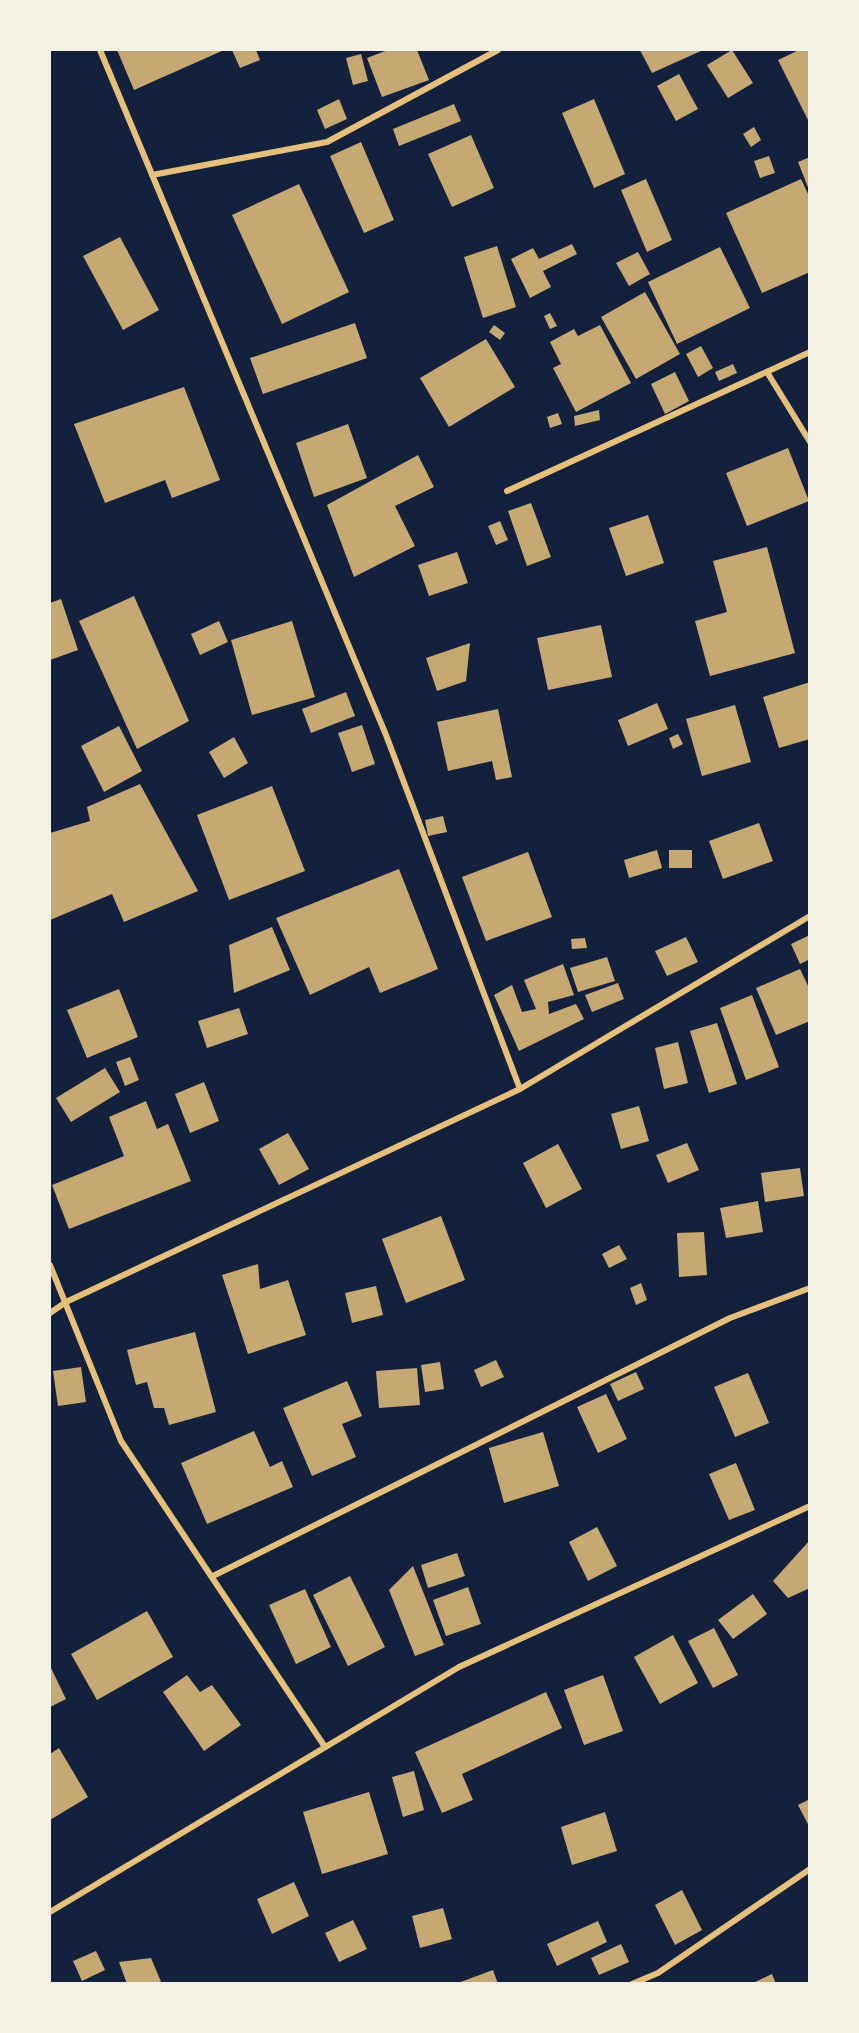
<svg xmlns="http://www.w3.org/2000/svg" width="859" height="2033" font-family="'Source Sans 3',sans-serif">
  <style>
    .building { fill: #c6a872 }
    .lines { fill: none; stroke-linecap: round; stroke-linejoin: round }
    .minor { stroke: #e5c07b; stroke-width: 6 }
  </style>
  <rect width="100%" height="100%" fill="#14213d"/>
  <g class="building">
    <polygon points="117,50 224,50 134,90"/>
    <polygon points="232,50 256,50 260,60 240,68"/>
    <polygon points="388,50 417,50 429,80 382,97 367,58"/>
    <polygon points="640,50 703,50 652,73"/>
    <polygon points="732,50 753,83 728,98 707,65"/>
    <polygon points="799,50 810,50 810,124 778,60"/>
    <polygon points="361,54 368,81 353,85 346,58"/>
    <polygon points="679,74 698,109 676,121 657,86"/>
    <polygon points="339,99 347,119 325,129 317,110"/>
    <polygon points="594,99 625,174 594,188 562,113"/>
    <polygon points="454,104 461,121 399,146 393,129"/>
    <polygon points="754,127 761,140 751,147 743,134"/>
    <polygon points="471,135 494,188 452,207 428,154"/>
    <polygon points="361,142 394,220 364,233 330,156"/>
    <polygon points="769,156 775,173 760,178 754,161"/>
    <polygon points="810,157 810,190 809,190 798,162"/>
    <polygon points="646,179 672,240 647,252 621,190"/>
    <polygon points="801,179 810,198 810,272 762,293 726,213"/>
    <polygon points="299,184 349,292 282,324 232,215"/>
    <polygon points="120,237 159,310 123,330 83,256"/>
    <polygon points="572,244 577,254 543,271 551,287 530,298 511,259 533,248 539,259"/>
    <polygon points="497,246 516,307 483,318 464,257"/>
    <polygon points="720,247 750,308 677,344 648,282"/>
    <polygon points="638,252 650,274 629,286 616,263"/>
    <polygon points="645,292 680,354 636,379 601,317"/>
    <polygon points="550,313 557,326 550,329 544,316"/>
    <polygon points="355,323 367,358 263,394 250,358"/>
    <polygon points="494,325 505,333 500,340 489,332"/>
    <polygon points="600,325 631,383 576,412 553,368 561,364 550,342 574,329 578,336"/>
    <polygon points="486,339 515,387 449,427 420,378"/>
    <polygon points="701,346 713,368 698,377 686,354"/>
    <polygon points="733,364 737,373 719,381 715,372"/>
    <polygon points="675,372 689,401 665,414 651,384"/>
    <polygon points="184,387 220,480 172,498 165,480 105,503 74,424"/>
    <polygon points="599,410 600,420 575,426 574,416"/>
    <polygon points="558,413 562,424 550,428 547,417"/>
    <polygon points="348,424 367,478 314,497 296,443"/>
    <polygon points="788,448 809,501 747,526 726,473"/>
    <polygon points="418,455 434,487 395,506 415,546 354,577 327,505"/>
    <polygon points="531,503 551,557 527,566 508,511"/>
    <polygon points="648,515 664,563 626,576 609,528"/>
    <polygon points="500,521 508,540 496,545 488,526"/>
    <polygon points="767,547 795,653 710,676 695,621 727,612 713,561"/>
    <polygon points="457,552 468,583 429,596 418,565"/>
    <polygon points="134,596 189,721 137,749 79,621"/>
    <polygon points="61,599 78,650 50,660 50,603"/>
    <polygon points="219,621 228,642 200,655 191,634"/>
    <polygon points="292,621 315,697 252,715 231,640"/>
    <polygon points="601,625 612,677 548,690 537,638"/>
    <polygon points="470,643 466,681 437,691 426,658"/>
    <polygon points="810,682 810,739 779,748 763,697"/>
    <polygon points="346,692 355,716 311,733 302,709"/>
    <polygon points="657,703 668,729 628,746 618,720"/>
    <polygon points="735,705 751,762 702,776 686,719"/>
    <polygon points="498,709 512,777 496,780 492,761 448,771 437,722"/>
    <polygon points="362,725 375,764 352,772 338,733"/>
    <polygon points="119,726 142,771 104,792 81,746"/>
    <polygon points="678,734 683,744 673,749 669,738"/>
    <polygon points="234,737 248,763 224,778 209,752"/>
    <polygon points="140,784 198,891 124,922 112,894 50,920 50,833 90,821 87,807"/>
    <polygon points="272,786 305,871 229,900 197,815"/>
    <polygon points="443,816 447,832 428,836 425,820"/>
    <polygon points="759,823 773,861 723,879 709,841"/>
    <polygon points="657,850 662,868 629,878 624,860"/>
    <rect x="669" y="850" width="23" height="18"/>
    <polygon points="528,852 552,917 486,941 462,877"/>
    <polygon points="399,869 438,969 380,993 369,967 310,995 276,918"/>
    <polygon points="272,927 290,970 234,993 229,945"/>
    <polygon points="810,935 810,959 800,964 791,944"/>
    <polygon points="686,937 698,962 667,976 655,951"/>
    <polygon points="585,938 587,948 572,949 571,939"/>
    <polygon points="607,957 615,981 578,992 570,968"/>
    <polygon points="563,964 574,995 548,1002 549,1014 576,1004 584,1019 519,1051 494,995 512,985 522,1012 536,1009 524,980"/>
    <polygon points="800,969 810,990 810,1021 776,1035 756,988"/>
    <polygon points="618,983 624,999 592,1012 585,995"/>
    <polygon points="119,989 138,1037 87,1058 67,1010"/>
    <polygon points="752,995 779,1067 746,1080 720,1008"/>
    <polygon points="239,1008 248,1034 207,1048 198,1021"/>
    <polygon points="717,1023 737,1084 709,1093 690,1031"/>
    <polygon points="678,1042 688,1083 664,1089 655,1048"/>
    <polygon points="130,1057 139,1080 125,1086 116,1062"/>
    <polygon points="105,1068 120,1092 71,1122 56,1098"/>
    <polygon points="204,1082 219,1121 190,1133 175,1094"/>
    <polygon points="146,1101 157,1129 168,1124 191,1181 69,1229 52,1185 124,1156 109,1117"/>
    <polygon points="639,1106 649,1141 621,1149 611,1114"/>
    <polygon points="288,1133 309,1169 279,1185 259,1149"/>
    <polygon points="687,1143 699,1170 668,1183 656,1155"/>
    <polygon points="558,1144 582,1189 546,1208 523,1163"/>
    <polygon points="800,1168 804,1196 765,1202 761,1173"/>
    <polygon points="758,1201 763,1232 726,1238 720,1208"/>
    <polygon points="441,1216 465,1280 406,1303 382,1239"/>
    <polygon points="704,1232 707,1275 679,1277 677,1233"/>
    <polygon points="619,1245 627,1259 609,1268 602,1254"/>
    <polygon points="258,1264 260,1289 288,1280 306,1335 248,1354 222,1275"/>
    <polygon points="641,1283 647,1300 636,1305 630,1288"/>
    <polygon points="376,1286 383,1315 352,1323 345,1293"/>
    <polygon points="195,1332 216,1412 169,1425 164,1408 154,1408 147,1382 136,1385 127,1350"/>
    <polygon points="496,1360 504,1377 481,1387 474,1370"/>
    <polygon points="440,1362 444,1389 425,1392 421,1365"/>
    <polygon points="81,1367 86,1402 58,1406 53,1371"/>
    <polygon points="417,1368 420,1405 379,1408 376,1371"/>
    <polygon points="636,1372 644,1389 618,1401 610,1384"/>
    <polygon points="748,1373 769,1423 735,1437 714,1387"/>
    <polygon points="347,1381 362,1416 342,1424 356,1457 312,1476 283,1408"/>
    <polygon points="606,1394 627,1439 598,1453 577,1407"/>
    <polygon points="254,1431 270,1467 282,1461 293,1487 207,1524 181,1463"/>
    <polygon points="543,1432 559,1486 504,1503 489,1448"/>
    <polygon points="736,1463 755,1510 729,1520 709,1474"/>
    <polygon points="597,1527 617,1566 588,1581 569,1542"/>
    <polygon points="810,1540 810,1588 788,1598 773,1581"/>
    <polygon points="457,1553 465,1576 428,1588 421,1565"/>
    <polygon points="413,1566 444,1645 415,1656 389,1590"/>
    <polygon points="350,1576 385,1647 348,1666 313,1595"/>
    <polygon points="468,1587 481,1624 446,1636 433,1600"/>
    <polygon points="305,1589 331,1647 296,1664 269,1605"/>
    <polygon points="753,1594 767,1614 733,1639 718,1620"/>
    <polygon points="147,1611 173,1657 97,1700 71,1654"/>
    <polygon points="714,1628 738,1675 713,1688 688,1641"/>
    <polygon points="673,1635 698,1683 660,1704 634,1657"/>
    <polygon points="51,1668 66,1699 50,1707 50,1669"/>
    <polygon points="187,1675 200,1692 212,1685 241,1725 204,1751 163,1692"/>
    <polygon points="603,1675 623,1731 584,1745 564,1690"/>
    <polygon points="546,1692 562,1728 462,1774 473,1800 442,1813 415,1752"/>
    <polygon points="59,1748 88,1797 50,1820 50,1754"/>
    <polygon points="414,1771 424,1810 403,1817 392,1777"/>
    <polygon points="369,1792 388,1854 322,1874 303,1812"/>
    <polygon points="810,1799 810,1828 798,1805"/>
    <polygon points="605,1812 617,1851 572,1865 561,1827"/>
    <polygon points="294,1882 309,1916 272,1934 257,1899"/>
    <polygon points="682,1890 702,1930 675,1945 655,1905"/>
    <polygon points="443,1908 452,1939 420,1948 412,1916"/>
    <polygon points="353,1920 367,1949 339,1962 325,1933"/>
    <polygon points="598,1921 607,1942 557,1966 547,1944"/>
    <polygon points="621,1944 629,1962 599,1975 591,1958"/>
    <polygon points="96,1951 105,1970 82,1981 73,1961"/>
    <polygon points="151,1958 162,1984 127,1984 119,1962"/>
    <polygon points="493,1970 498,1984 458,1984 458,1983"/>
    <polygon points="772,1974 776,1984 751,1984"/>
  </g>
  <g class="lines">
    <g class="minor">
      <polyline points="100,50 386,735 520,1089"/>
      <polyline points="152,175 327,142 498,50"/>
      <polyline points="767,372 810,442"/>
      <polyline points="507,491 810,352"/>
      <polyline points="50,1265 121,1441 325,1747"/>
      <polyline points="50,1313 66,1302 520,1089 810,916"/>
      <polyline points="213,1576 730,1318 810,1288"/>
      <polyline points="50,1912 459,1667 810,1506"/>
      <polyline points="632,1984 658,1973 810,1869"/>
    </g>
  </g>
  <rect width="859" height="2033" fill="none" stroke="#f6f1e7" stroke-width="102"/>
</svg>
